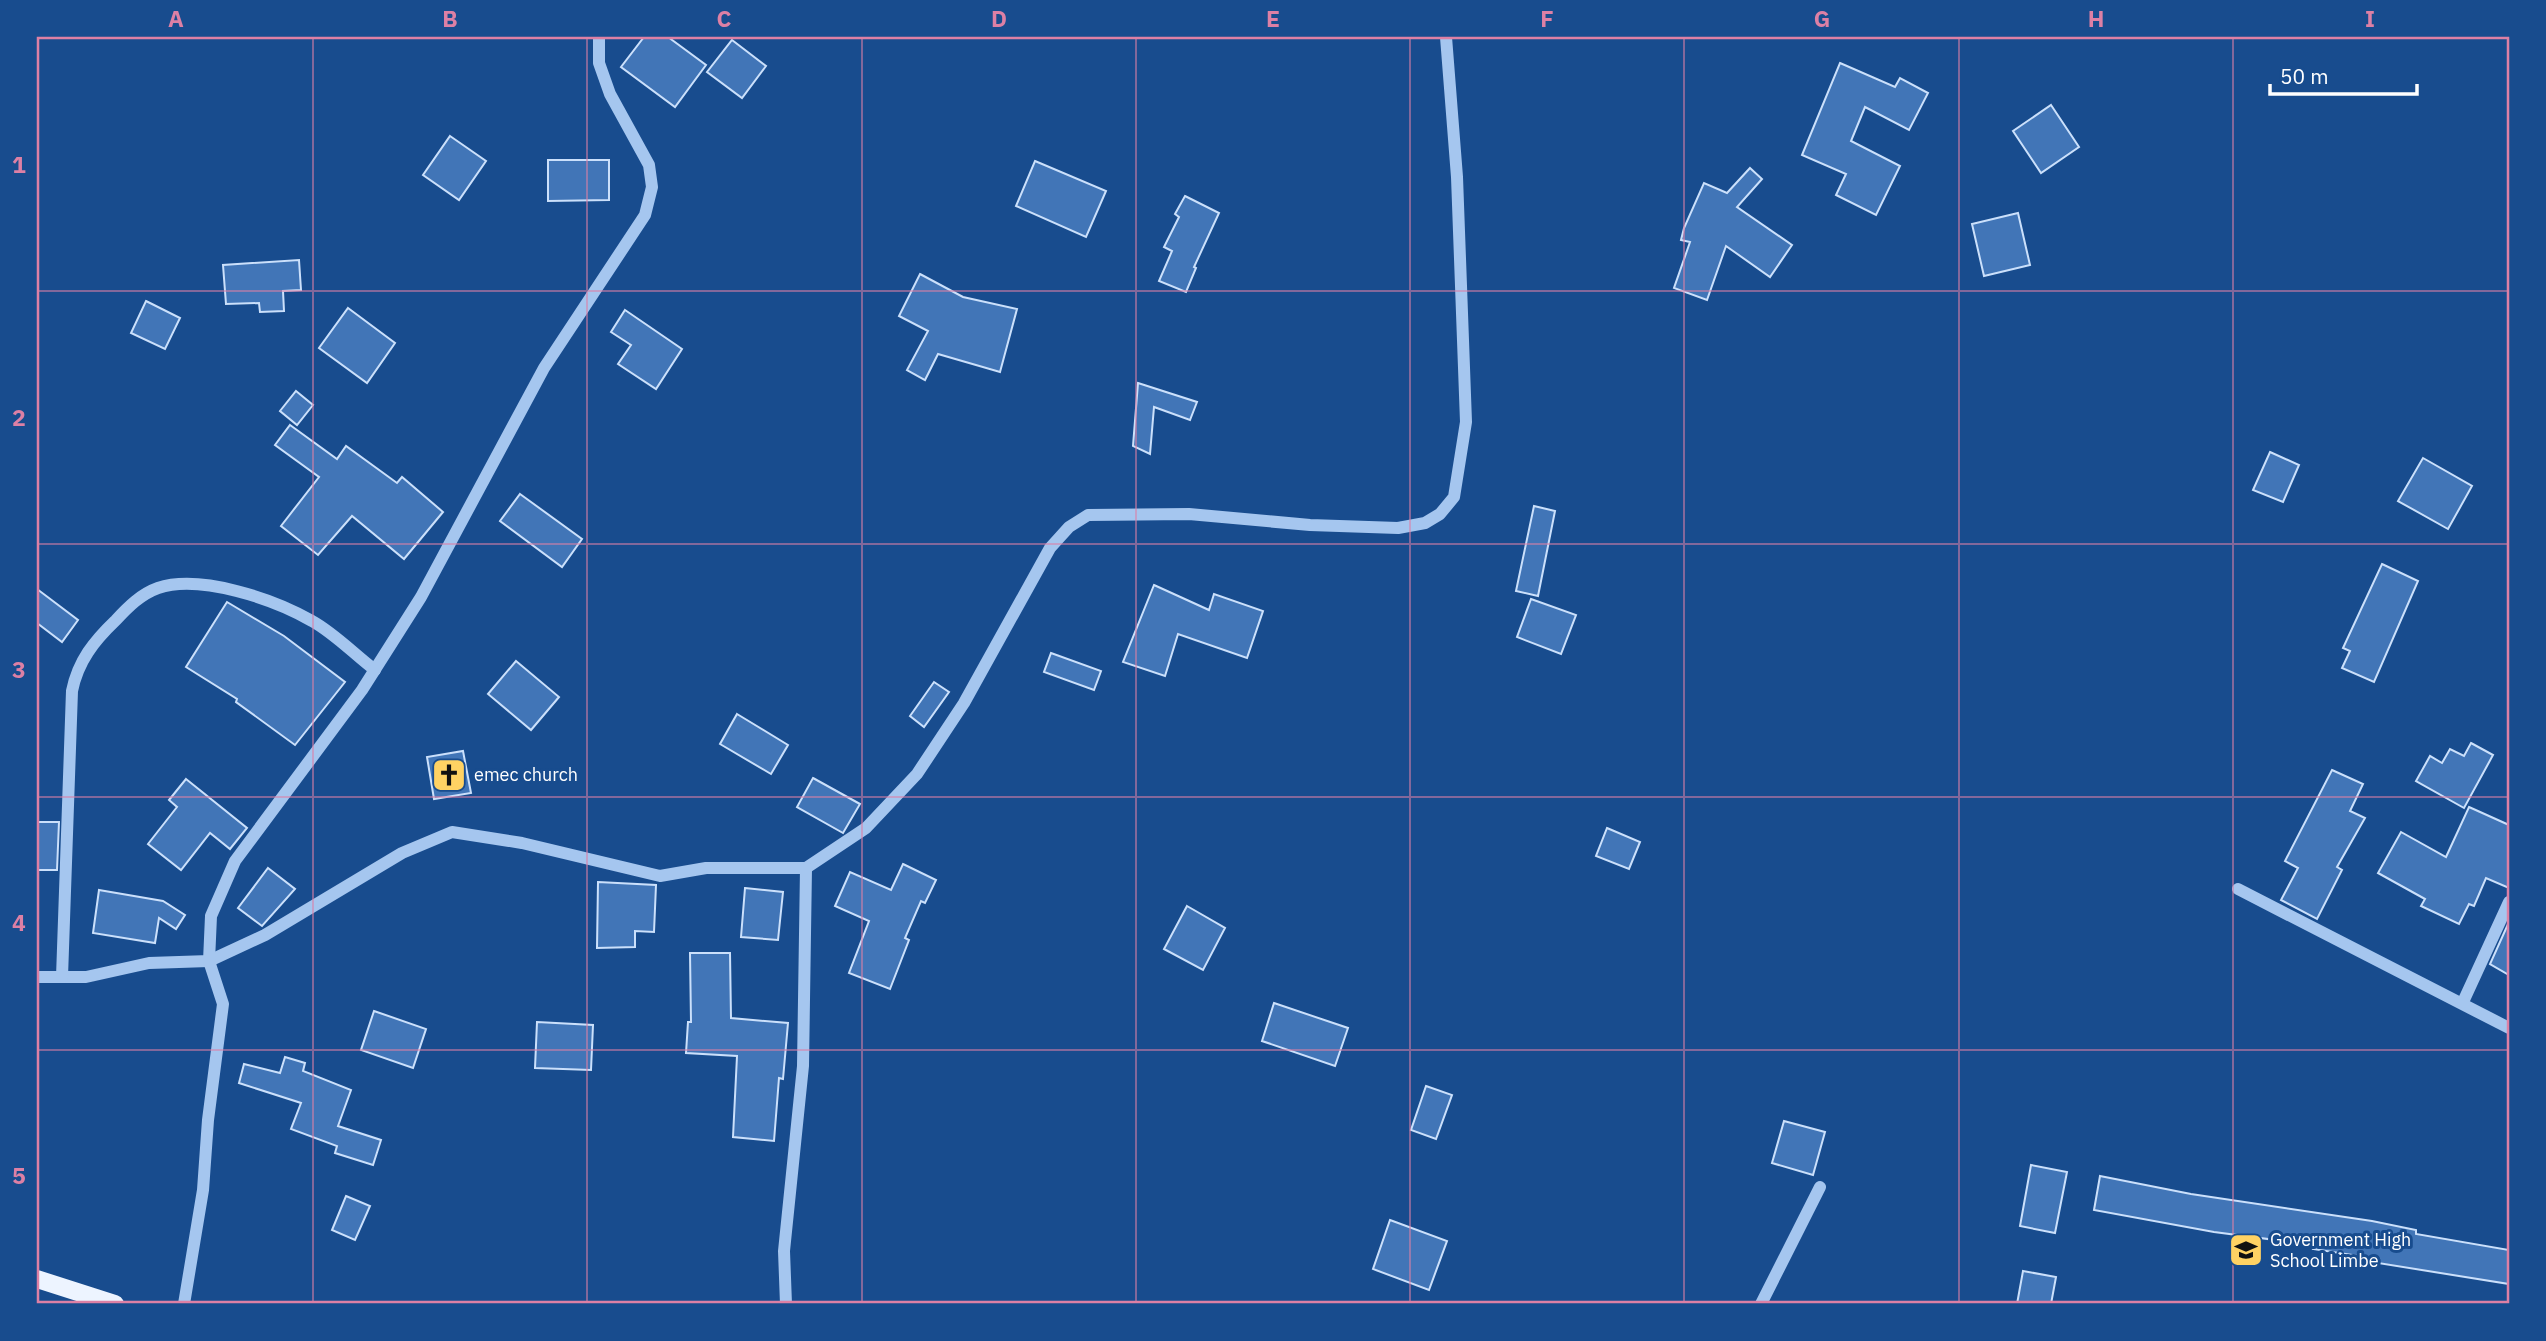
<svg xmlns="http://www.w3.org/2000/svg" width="2546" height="1341" font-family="'IBM Plex Sans',sans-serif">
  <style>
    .building { fill: #4175b7; stroke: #cbe0fb; stroke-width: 2 }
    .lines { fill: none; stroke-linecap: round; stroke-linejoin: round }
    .minor { stroke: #a5c6ef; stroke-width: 12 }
    .major { stroke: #edf4ff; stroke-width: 18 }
    .grid { fill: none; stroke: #dd80a5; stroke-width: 2; stroke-opacity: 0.55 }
    .labels { text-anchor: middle; stroke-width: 6; stroke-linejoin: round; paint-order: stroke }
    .poi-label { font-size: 18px; fill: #fff; stroke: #184c8e; text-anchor: start }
    .neatline { fill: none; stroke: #dd80a5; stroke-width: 2.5 }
    .grid-label { font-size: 23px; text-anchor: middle; font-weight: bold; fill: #dd80a5 }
  </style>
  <rect width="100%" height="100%" fill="#184c8e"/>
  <g class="building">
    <polygon points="644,37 668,37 706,65 675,107 621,67"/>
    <polygon points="732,40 766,66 742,98 707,72"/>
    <polygon points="1840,63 1895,87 1900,78 1928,93 1909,130 1865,107 1851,141 1900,166 1876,215 1836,195 1846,174 1802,155"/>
    <polygon points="2051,105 2079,147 2041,173 2013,131"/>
    <polygon points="450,136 486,161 459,200 423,175"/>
    <polygon points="548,160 609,160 609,200 548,201"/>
    <polygon points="1035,161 1106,191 1086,237 1016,206"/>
    <polygon points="1750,168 1762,179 1737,207 1792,245 1770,277 1726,246 1707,300 1674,288 1690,242 1681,240 1684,228 1704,183 1727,193"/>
    <polygon points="1185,196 1219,213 1194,267 1196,268 1186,292 1159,281 1172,251 1164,247 1179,217 1175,214"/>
    <polygon points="2018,213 2030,265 1984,276 1972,224"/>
    <polygon points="299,260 301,290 283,291 284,311 260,312 259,303 226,304 223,265"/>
    <polygon points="920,274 963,297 1017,309 1000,372 938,354 925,380 907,370 928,331 899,316"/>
    <polygon points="146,301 180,318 165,349 131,333"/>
    <polygon points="348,308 395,343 367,383 319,348"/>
    <polygon points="625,310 682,349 656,389 618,364 631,345 611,332"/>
    <polygon points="1138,383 1197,402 1190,420 1154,407 1150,454 1133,446"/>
    <polygon points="296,391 313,405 297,425 280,411"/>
    <polygon points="290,425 337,459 346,446 397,483 402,477 443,512 404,559 352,516 318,555 281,526 319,477 275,445"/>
    <polygon points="2270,452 2299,465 2283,502 2253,490"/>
    <polygon points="2423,458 2472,486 2448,529 2398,501"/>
    <polygon points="520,494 582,539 562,567 500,521"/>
    <polygon points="1534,506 1555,511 1538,596 1516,591"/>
    <polygon points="2382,564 2418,581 2374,682 2342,668 2350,651 2343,648"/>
    <polygon points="1154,585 1209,610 1214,594 1263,611 1247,658 1178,634 1165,676 1123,662"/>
    <polygon points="37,589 78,620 62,642 37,623"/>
    <polygon points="1531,599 1576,615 1561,654 1517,637"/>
    <polygon points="227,602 284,636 345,682 295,745 236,702 237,699 186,667"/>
    <polygon points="1051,653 1101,671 1094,690 1044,672"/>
    <polygon points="516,661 559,697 531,730 488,694"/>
    <polygon points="934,682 949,692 924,727 910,716"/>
    <polygon points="737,714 788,745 771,774 720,744"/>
    <polygon points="2471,743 2493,755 2464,808 2416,781 2430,756 2442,763 2450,749 2464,756"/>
    <polygon points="463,751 471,793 434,799 427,757"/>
    <polygon points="2332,770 2363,784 2350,811 2365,818 2337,867 2342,870 2317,919 2281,900 2298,868 2285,861"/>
    <polygon points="813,778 860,804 843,833 797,807"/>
    <polygon points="186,779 247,828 230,849 210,833 181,870 148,844 177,807 169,800"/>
    <polygon points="2469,807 2509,825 2509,888 2486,878 2474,906 2469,904 2459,924 2421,906 2425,899 2378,873 2401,832 2446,857"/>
    <polygon points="37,822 59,822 57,870 37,870"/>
    <polygon points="1607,828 1640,842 1629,869 1596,856"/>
    <polygon points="903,864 936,880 925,903 921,901 905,938 909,940 890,989 849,973 869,921 835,906 850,872 891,890"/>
    <polygon points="268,868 295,889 262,926 238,908"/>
    <polygon points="598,882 656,885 654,932 635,931 635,947 597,948"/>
    <polygon points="745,888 783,892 778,940 741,937"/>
    <polygon points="99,890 163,901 185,915 176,929 159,918 155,943 93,933"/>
    <polygon points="1187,906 1225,928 1203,970 1164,949"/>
    <polygon points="2509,922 2509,975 2490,964"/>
    <polygon points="690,953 730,953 731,1018 788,1023 783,1079 779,1078 774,1141 733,1137 737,1056 686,1053 688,1022 691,1022"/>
    <polygon points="1274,1003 1348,1028 1335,1066 1262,1041"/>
    <polygon points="374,1011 426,1029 413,1068 361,1050"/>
    <polygon points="537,1022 593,1025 591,1070 535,1068"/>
    <polygon points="285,1057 305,1063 303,1071 351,1090 338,1126 381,1140 373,1165 335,1153 337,1146 291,1129 301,1103 239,1083 244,1064 280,1073"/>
    <polygon points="1426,1086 1452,1095 1436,1139 1411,1130"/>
    <polygon points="1784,1121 1825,1132 1813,1175 1772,1163"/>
    <polygon points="2031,1165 2067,1172 2055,1233 2020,1226"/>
    <polygon points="2100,1176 2191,1194 2372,1221 2416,1230 2416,1234 2509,1250 2509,1284 2378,1263 2379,1259 2313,1249 2314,1245 2214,1232 2094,1210"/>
    <polygon points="346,1196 370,1206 355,1240 332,1230"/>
    <polygon points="1390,1220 1447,1241 1429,1290 1373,1269"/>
    <polygon points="2023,1271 2056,1277 2051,1304 2017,1304"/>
  </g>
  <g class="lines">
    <g class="minor">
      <polyline points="2238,889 2509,1028"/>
      <polyline points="37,977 86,977 149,963 209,961 265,935 402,853 452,832 522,843 660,876 706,868 806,868 866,828 917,774 964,703 1050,548 1069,527 1088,515 1189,514 1310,525 1398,528 1425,523 1440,514 1454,497 1466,422 1457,177 1446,37"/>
      <path d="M62,977L72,691C78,661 94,641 116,620C128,607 141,594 158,588C200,574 274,599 312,621C334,633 354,654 375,670"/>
      <polyline points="2463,1002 2509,902"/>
      <polyline points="184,1304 203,1190 208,1120 223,1004 209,961 211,916 235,861 362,690 421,597 544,368 645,215 652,187 649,165 610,94 599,63 599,37"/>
      <polyline points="786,1304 784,1251 803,1066 806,868"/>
      <polyline points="1761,1304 1820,1187"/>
    </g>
    <polyline class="major" points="37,1279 115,1304"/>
  </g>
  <path class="grid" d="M313,37V1304M587,37V1304M862,37V1304M1136,37V1304M1410,37V1304M1684,37V1304M1959,37V1304M2233,37V1304M37,291H2509M37,544H2509M37,797H2509M37,1050H2509"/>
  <defs>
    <g id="church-square" transform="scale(1.75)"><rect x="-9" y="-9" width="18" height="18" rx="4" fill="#ffd263" stroke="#184c8e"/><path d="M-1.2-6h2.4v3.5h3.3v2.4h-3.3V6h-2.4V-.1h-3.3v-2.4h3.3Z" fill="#111"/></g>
    <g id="school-square" transform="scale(1.75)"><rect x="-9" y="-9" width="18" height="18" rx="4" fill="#ffd263" stroke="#184c8e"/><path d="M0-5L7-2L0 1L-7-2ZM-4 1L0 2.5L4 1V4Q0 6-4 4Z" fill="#111"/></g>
  </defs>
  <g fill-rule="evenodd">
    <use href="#church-square" x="449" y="775"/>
    <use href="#school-square" x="2246" y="1250"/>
  </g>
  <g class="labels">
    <g class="poi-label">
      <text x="474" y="781">emec church</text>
      <text x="2270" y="1246">Government High<tspan x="2270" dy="21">School Limbe</tspan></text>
    </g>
  </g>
  <rect width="2546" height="1341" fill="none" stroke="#184c8e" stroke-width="77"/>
  <path d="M2270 84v10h147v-10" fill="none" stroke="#ffffff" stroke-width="3.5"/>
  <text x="2280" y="84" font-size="21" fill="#ffffff" stroke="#184c8e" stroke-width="5" paint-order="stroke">50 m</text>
  <rect x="38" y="38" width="2470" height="1264" class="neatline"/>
  <g class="grid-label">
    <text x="176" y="27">A</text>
    <text x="450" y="27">B</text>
    <text x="724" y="27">C</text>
    <text x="999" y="27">D</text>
    <text x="1273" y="27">E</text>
    <text x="1547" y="27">F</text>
    <text x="1822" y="27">G</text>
    <text x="2096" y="27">H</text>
    <text x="2370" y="27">I</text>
    <text x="19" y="173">1</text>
    <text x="19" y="426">2</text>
    <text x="19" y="678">3</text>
    <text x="19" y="931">4</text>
    <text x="19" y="1184">5</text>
  </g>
</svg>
